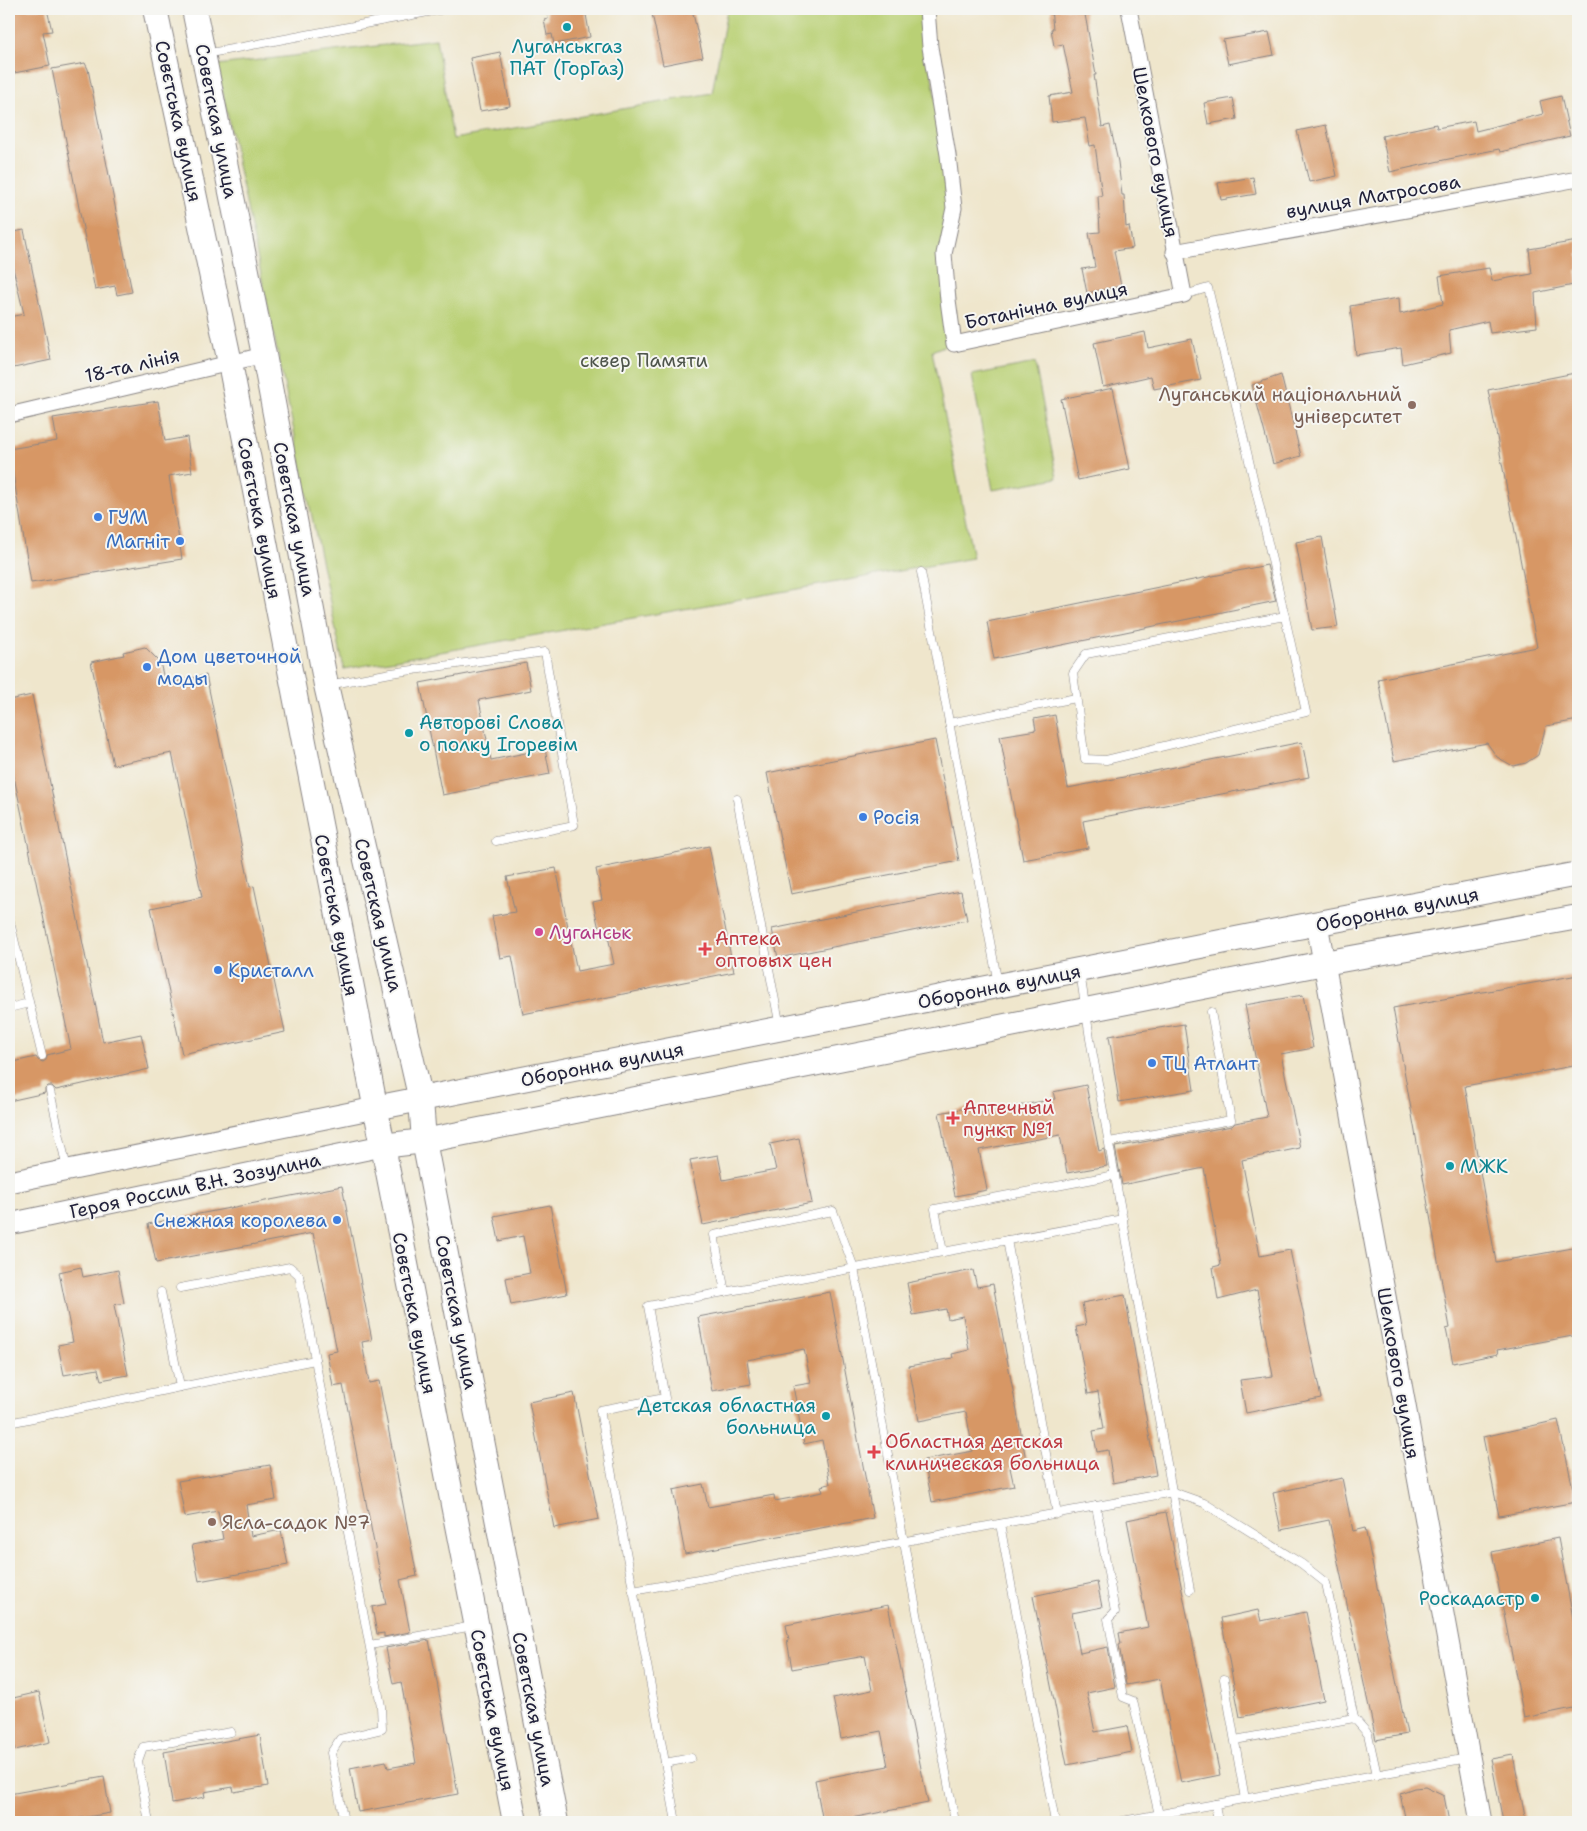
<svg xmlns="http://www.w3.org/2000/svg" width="1587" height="1831" font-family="'Shantell Sans',sans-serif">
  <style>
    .green { fill: #b9d074; stroke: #6e7958 }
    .building { fill: #d79765 }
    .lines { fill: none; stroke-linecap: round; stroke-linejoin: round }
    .lane-casing { stroke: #888484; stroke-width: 9 }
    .street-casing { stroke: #888484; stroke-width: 17 }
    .secondary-casing { stroke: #888484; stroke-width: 23 }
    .primary-casing { stroke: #888484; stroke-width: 26 }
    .lane { stroke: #fff; stroke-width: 8 }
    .street { stroke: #fff; stroke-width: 15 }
    .secondary { stroke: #fff; stroke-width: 21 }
    .primary { stroke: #fff; stroke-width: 24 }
    .culture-dot { fill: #0f9aa8; stroke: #f6f6f2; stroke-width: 2 }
    .education-dot { fill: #8d6e63; stroke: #f6f6f2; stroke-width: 2 }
    .shop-dot { fill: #3f7fe0; stroke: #f6f6f2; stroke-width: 2 }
    .hotel-dot { fill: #d1479c; stroke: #f6f6f2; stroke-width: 2 }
    .health-dot { fill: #e0444e; stroke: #f6f6f2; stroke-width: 2 }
    .labels { text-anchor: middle; stroke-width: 4; stroke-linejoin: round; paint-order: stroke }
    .culture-label { font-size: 19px; fill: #0d838f; stroke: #f6f6f2; text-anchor: start }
    .street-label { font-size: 19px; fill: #22223b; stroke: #f6f6f2 }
    .park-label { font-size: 19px; fill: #4f564c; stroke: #f6f6f2 }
    .education-label { font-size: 19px; fill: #785e54; stroke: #f6f6f2; text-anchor: end }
    .shop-label { font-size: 19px; fill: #366cbe; stroke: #f6f6f2; text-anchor: start }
    .hotel-label { font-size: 19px; fill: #b23c85; stroke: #f6f6f2; text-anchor: start }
    .health-label { font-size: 19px; fill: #be3a42; stroke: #f6f6f2; text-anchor: start }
  </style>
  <rect width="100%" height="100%" fill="#f6f6f2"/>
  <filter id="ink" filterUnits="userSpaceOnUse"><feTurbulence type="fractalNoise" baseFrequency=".02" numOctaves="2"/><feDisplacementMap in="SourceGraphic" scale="10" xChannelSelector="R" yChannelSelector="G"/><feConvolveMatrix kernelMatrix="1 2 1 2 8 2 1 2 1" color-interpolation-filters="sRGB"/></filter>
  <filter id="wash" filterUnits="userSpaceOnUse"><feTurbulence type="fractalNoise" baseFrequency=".0096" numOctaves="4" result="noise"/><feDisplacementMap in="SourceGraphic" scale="20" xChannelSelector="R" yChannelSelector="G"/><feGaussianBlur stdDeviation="1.12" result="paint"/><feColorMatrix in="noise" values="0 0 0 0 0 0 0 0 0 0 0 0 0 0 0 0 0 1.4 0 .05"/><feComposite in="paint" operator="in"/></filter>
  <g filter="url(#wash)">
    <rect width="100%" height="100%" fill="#efe6cc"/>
    <g class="green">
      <polygon points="737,9 921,9 945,156 951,343 932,351 973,558 344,669 217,65 436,39 453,139 712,93 727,10"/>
      <polygon points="1035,363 1057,478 993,490 972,375"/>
    </g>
    <g id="blocks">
      <g class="building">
        <polygon points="23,9 47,9 52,31 43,32 50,66 9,74 9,12"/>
        <polygon points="546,9 585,9 590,37 554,44 552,34 547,35 544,20 548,19"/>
        <polygon points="651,9 692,9 703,57 663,65"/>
        <polygon points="1051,9 1084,9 1096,75 1094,75 1102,127 1110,125 1118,162 1122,195 1124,195 1126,227 1129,226 1133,248 1114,251 1121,286 1087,293 1082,269 1095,267 1089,233 1100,232 1098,196 1102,196 1095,145 1090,146 1085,118 1052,122 1049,96 1073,92 1063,44 1054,46 1051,29 1053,29"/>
        <polygon points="1269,32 1274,55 1228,64 1223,40"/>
        <polygon points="500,52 510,106 480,111 470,58"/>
        <polygon points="85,63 88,69 132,292 117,295 115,286 95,290 52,69"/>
        <polygon points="1561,96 1570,136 1500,152 1499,149 1444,160 1390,172 1382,136 1436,124 1437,128 1474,121 1476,131 1543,114 1540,101"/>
        <polygon points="1233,98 1237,119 1208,124 1204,103"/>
        <polygon points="1326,125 1337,176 1309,182 1297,131"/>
        <polygon points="1253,177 1256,194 1221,200 1218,183"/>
        <polygon points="24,230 51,360 9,369 9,317 24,314 13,268 9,269 9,233"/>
        <polygon points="1578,241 1578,270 1576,270 1578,284 1535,293 1537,327 1490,333 1488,321 1449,330 1451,353 1403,364 1401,348 1356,355 1350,306 1399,298 1400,314 1443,304 1439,276 1489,268 1492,281 1532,274 1529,249"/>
        <polygon points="1145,332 1148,348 1192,339 1201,380 1154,389 1151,376 1103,387 1094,343"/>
        <polygon points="1575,373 1578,388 1578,720 1546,726 1538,755 1526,763 1513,766 1497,757 1487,743 1394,761 1378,679 1537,647 1488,390"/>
        <polygon points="1281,375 1301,456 1273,464 1252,385"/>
        <polygon points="1113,388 1130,469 1078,480 1061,399"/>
        <polygon points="158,401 165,441 187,437 192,472 169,476 182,559 31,583 9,449 57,441 53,418"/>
        <polygon points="1322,537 1338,627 1312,630 1296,542"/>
        <polygon points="1267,565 1276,601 994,659 987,622"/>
        <polygon points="145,647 160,662 165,684 206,675 250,887 254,886 285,1032 182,1054 151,908 202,897 172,753 113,765 91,662 124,655 123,652"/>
        <polygon points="526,663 531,690 479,700 491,760 545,749 550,774 442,795 420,683"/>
        <polygon points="32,695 103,1042 141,1034 149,1069 56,1090 52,1086 48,1086 45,1089 45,1093 9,1101 9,1063 36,1057 38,1060 43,1062 46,1060 47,1055 71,1049 9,753 9,700"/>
        <polygon points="1055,715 1068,788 1302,742 1309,777 1083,821 1088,848 1023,860 1000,736 1036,730 1034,719"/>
        <polygon points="935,740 959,861 791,894 767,773"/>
        <polygon points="709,846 734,972 523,1014 512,956 500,958 492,916 515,912 507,877 556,868 577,971 614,964 607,932 600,934 593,902 602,900 596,869"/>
        <polygon points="961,891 967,920 778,958 772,929"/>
        <polygon points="1578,975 1578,1065 1465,1086 1496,1262 1578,1247 1578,1335 1497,1350 1498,1354 1453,1363 1446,1329 1450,1328 1393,1008"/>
        <polygon points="1303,995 1313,1048 1281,1054 1300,1148 1242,1160 1260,1256 1290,1250 1321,1398 1246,1413 1240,1380 1273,1376 1257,1290 1218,1300 1213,1267 1221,1265 1204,1168 1122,1185 1115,1147 1232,1126 1235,1123 1267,1117 1245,1005"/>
        <polygon points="1184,1024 1194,1090 1119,1102 1109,1036"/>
        <polygon points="1086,1085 1099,1151 1104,1149 1107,1166 1067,1173 1060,1135 979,1150 987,1190 955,1196 939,1113 972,1107 974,1114 1055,1099 1053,1092"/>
        <polygon points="799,1138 812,1203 703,1225 690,1160 718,1155 723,1180 776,1170 770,1144"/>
        <polygon points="342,1186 372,1340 362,1342 369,1383 379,1381 417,1576 400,1580 410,1632 384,1637 384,1633 377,1634 372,1607 386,1604 343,1385 333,1387 327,1353 337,1351 313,1233 156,1263 148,1224"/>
        <polygon points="550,1205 567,1294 511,1305 506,1278 530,1273 523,1236 499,1241 494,1216"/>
        <polygon points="81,1267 83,1277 118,1270 124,1303 114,1305 128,1375 101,1380 98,1369 64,1375 58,1345 73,1342 59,1272"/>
        <polygon points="973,1270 977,1287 993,1284 1027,1465 1010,1468 1014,1486 932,1502 924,1460 973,1451 966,1412 919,1421 909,1366 953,1358 952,1354 969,1350 963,1316 948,1319 946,1309 913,1315 907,1283"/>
        <polygon points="830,1292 873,1518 685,1554 673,1490 703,1484 708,1507 774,1495 775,1501 823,1492 821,1486 830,1484 822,1440 804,1444 793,1386 811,1383 804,1349 747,1360 751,1384 712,1391 698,1317"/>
        <polygon points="1125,1295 1156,1475 1113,1483 1108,1450 1097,1452 1093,1431 1104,1429 1098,1392 1088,1394 1076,1327 1086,1325 1082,1303"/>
        <polygon points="574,1393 599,1519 554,1528 529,1402"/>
        <polygon points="1558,1420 1576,1502 1499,1516 1483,1437"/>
        <polygon points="270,1465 276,1500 246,1505 251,1536 281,1530 288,1565 199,1581 192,1545 223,1539 218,1511 185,1517 178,1481"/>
        <polygon points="1342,1478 1353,1531 1365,1528 1407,1734 1376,1740 1329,1520 1281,1530 1273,1493"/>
        <polygon points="1166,1512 1220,1775 1181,1783 1160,1679 1126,1685 1119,1645 1121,1644 1119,1633 1148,1627 1127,1520"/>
        <polygon points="1558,1538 1578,1645 1578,1707 1524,1718 1492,1552"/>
        <polygon points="1097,1582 1102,1607 1072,1613 1080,1653 1108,1647 1115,1687 1087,1693 1095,1732 1127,1726 1132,1752 1067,1765 1033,1596"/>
        <polygon points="888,1605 928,1803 831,1822 823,1822 815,1780 888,1766 881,1731 841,1739 833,1698 872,1690 865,1656 792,1669 787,1640 789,1640 786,1625"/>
        <polygon points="1258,1610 1261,1621 1306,1612 1324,1700 1240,1717 1221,1618"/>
        <polygon points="429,1640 458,1794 358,1812 350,1768 386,1761 388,1768 416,1763 401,1682 393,1684 386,1648"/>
        <polygon points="39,1692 50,1742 15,1750 9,1723 9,1699"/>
        <polygon points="260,1735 268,1786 234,1792 233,1787 204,1792 205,1797 172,1803 164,1752"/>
        <polygon points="1513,1755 1526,1822 1503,1822 1491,1759"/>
        <polygon points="104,1777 110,1813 59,1822 9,1822 9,1794"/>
        <polygon points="1425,1787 1444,1796 1449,1822 1406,1822 1400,1793 1414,1788"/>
      </g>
    </g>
  </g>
  <g filter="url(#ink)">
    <use href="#blocks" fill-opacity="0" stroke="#888484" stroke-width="1"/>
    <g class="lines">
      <g class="lane-casing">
        <g id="lane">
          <polyline points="205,54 444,9"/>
          <path d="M1184,295L1208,288C1242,429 1275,570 1306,712L1106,760L1085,759L1073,673L1086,654L1285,616"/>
          <polyline points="921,572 998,984"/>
          <polyline points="328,685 391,673 545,652 574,825 496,841"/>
          <polyline points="949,723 1076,698"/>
          <polyline points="737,799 780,1027"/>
          <polyline points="9,918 42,1056"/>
          <polyline points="1080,972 1090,1039 1190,1590"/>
          <polyline points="9,1008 29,1003"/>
          <polyline points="50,1091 67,1169"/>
          <polyline points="1109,1142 1231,1120 1211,1012"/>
          <polyline points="1007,1240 1057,1514"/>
          <polyline points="943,1252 935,1209 1115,1175"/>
          <polyline points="180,1288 290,1267 299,1275 381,1706 382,1729 340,1739 331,1753 344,1822"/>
          <polyline points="725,1292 714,1235 833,1211 854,1268 955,1822"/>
          <polyline points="180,1387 315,1360"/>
          <polyline points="9,1406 11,1422"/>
          <polyline points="9,1423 180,1387 161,1292"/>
          <polyline points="1096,1506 1115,1612 1108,1619 1123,1697 1133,1701 1159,1815"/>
          <polyline points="1000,1524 1055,1822"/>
          <polyline points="633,1591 1173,1492 1204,1503 1302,1564 1326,1583 1354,1718 1368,1734 1377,1775"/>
          <polyline points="370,1645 473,1626"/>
          <polyline points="1224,1679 1245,1799"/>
          <polyline points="1235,1740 1354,1718"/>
          <polyline points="665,1763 691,1758"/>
          <polyline points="1215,1804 1218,1822"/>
          <polyline points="149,1822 138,1761 143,1747 231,1732"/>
          <polyline points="676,1822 600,1410 665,1398 648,1306 1123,1219"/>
          <polyline points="1117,1822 1468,1758"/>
        </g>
      </g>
      <g class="street-casing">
        <g id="street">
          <polyline points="927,9 930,47 948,155 954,208 944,254 948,300 954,344 1184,295 1129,9"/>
          <polyline points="1174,252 1578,179"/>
          <polyline points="9,415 264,355"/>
        </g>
      </g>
      <g class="secondary-casing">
        <g id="secondary">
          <polyline points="1317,924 1481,1822"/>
          <polyline points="9,1182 375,1108"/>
          <polyline points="9,1224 382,1146"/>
        </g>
      </g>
      <g class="primary-casing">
        <g id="primary">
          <polyline points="155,9 230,363 515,1822"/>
          <polyline points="194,9 264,355 326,685 421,1100 424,1141 556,1822"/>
          <polyline points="375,1108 1282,930 1578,874"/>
          <polyline points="382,1146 424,1141 1324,963 1578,917"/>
        </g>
      </g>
      <use href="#lane" class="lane"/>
      <use href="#street" class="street"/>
      <use href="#secondary" class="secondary"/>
      <use href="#primary" class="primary"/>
    </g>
  </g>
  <g class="culture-dot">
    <circle cx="567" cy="27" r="5"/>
    <circle cx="409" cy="733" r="5"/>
    <circle cx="1450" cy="1166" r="5"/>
    <circle cx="826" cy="1416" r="5"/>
    <circle cx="1535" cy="1598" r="5"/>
  </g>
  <g class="education-dot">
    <circle cx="1412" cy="405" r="5"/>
    <circle cx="212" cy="1522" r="5"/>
  </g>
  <g class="shop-dot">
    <circle cx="98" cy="517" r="5"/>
    <circle cx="180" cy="541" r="5"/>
    <circle cx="147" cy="667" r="5"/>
    <circle cx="863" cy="817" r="5"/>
    <circle cx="218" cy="970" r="5"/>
    <circle cx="1152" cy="1063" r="5"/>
    <circle cx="337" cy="1220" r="5"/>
  </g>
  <circle class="hotel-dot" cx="539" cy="932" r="5"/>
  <g class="health-dot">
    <path d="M702.5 941.5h5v5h5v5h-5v5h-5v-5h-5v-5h5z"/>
    <path d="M950.5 1110.5h5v5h5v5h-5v5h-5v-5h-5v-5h5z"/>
    <path d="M871.5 1444.5h5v5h5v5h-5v5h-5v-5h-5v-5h5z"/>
  </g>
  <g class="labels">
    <g class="culture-label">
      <text x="567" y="53" text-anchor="middle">Луганськгаз<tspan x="567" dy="22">ПАТ (ГорГаз)</tspan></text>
      <text x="419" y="729">Авторові Слова<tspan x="419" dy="22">о полку Ігоревім</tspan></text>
      <text x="1460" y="1173">МЖК</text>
      <text x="816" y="1412" text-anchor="end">Детская областная<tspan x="816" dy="22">больница</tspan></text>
      <text x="1525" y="1605" text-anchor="end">Роскадастр</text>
    </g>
    <g class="street-label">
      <text transform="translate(179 121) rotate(78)" y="7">Совєтська вулиця</text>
      <text transform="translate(217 121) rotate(79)" y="7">Советская улица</text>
      <text transform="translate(1156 152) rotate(79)" y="7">Шелкового вулиця</text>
      <text transform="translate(1373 196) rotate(-10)" y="7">вулиця Матросова</text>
      <text transform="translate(1046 305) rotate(-12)" y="7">Ботанічна вулиця</text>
      <text transform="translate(132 365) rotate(-13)" y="7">18-та лінія</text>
      <text transform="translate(260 518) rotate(79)" y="7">Совєтська вулиця</text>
      <text transform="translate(295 519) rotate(79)" y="7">Советская улица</text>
      <text transform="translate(1397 909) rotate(-11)" y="7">Оборонна вулиця</text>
      <text transform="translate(337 915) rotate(79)" y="7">Совєтська вулиця</text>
      <text transform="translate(379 915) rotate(77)" y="7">Советская улица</text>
      <text transform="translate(999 986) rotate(-11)" y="7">Оборонна вулиця</text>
      <text transform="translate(602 1064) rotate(-11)" y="7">Оборонна вулиця</text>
      <text transform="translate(195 1185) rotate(-12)" y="7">Героя России В.Н. Зозулина</text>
      <text transform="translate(457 1312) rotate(79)" y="7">Советская улица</text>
      <text transform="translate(415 1313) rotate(79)" y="7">Совєтська вулиця</text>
      <text transform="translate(1399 1373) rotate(80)" y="7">Шелкового вулиця</text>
      <text transform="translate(534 1709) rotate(79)" y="7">Советская улица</text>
      <text transform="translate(493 1710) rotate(79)" y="7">Совєтська вулиця</text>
    </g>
    <g class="park-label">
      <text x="644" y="367">сквер Памяти</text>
    </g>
    <g class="education-label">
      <text x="1402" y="401">Луганський національний<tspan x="1402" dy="22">університет</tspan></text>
      <text x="222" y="1529" text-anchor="start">Ясла-садок №7</text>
    </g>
    <g class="shop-label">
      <text x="108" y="524">ГУМ</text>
      <text x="170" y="548" text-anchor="end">Магніт</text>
      <text x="157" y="663">Дом цветочной<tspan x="157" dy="22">моды</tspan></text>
      <text x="873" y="824">Росія</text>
      <text x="228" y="977">Кристалл</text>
      <text x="1162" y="1070">ТЦ Атлант</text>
      <text x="327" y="1227" text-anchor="end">Снежная королева</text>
    </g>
    <g class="hotel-label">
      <text x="549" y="939">Луганськ</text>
    </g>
    <g class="health-label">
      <text x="715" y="945">Аптека<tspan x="715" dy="22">оптовых цен</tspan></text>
      <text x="963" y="1114">Аптечный<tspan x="963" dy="22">пункт №1</tspan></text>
      <text x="885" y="1448">Областная детская<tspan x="885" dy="22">клиническая больница</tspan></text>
    </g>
  </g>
  <rect width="1587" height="1831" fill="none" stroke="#f6f6f2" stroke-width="30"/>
</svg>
